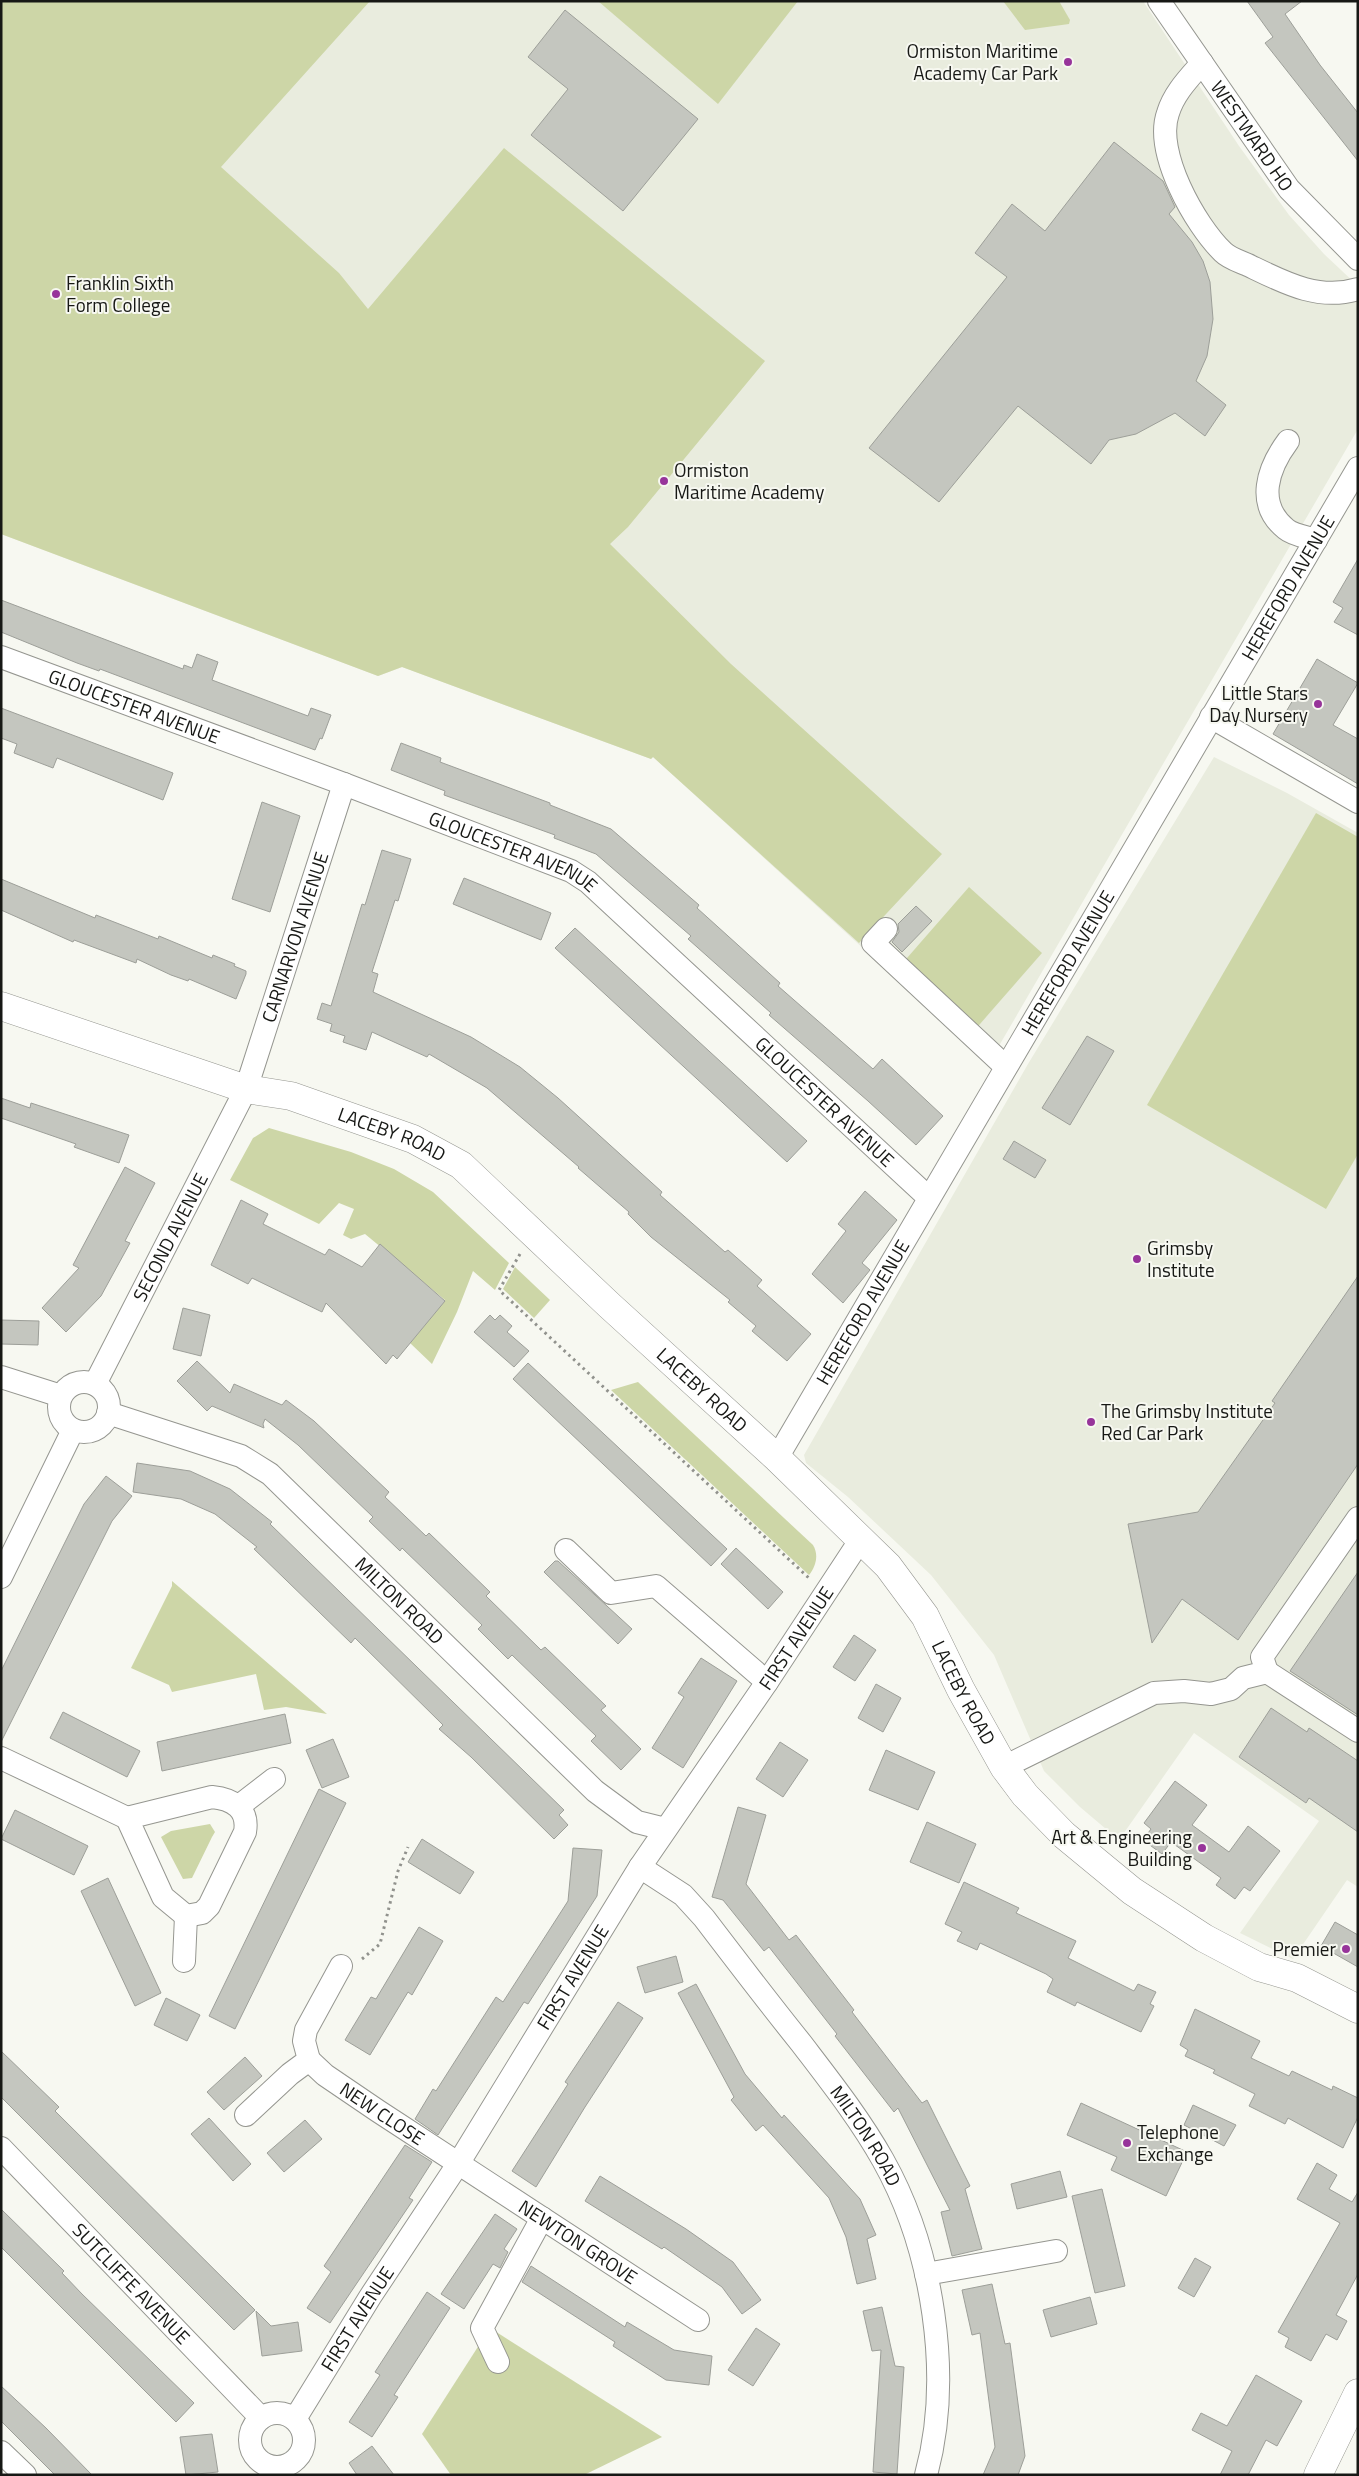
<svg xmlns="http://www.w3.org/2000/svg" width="1359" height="2476" font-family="'Titillium Web',sans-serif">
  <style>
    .built { fill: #e9ecde }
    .green { fill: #cdd6a7 }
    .building { fill: #c4c6bf; stroke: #9d9f99 }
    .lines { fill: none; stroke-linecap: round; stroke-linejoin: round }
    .minor-casing { stroke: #959690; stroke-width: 24 }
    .major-casing { stroke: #959690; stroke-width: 29 }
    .highway-casing { stroke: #959690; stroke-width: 29 }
    .path { stroke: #91928d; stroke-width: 3; stroke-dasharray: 2.5 4; stroke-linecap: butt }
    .minor { stroke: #fff; stroke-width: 22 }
    .major { stroke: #fff; stroke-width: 28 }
    .highway { stroke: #fff; stroke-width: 28 }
    .poi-dot { fill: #97349a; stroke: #f7f8f1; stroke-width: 2 }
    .labels { text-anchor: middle; stroke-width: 4; stroke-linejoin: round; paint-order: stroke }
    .poi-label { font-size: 19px; fill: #171815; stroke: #f7f8f1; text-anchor: start }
    .street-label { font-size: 19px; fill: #171815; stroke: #f7f8f1 }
  </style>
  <rect width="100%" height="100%" fill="#f7f8f1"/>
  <g class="built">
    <polygon points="1,1 1143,1 1239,146 1289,215 1324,254 1358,286 1358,429 989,1063 653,757 651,759 402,667 378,676 1,534"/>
    <polygon points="1214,757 1287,793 1358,833 1358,1887 1347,1880 1293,1959 1240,1933 1319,1821 1194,1733 1119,1840 1080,1807 1044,1771 994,1655 931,1575 848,1497 806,1463 804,1455 1028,1064"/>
  </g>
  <g class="green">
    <polygon points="1,1 370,1 221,167 339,273 368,309 504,148 765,361 628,527 610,544 731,664 942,854 859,943 653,757 651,759 402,667 378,676 1,534"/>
    <polygon points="598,1 798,1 718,104"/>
    <polygon points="1003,1 1059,1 1070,20 1069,24 1025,30"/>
    <polygon points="1316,813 1358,837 1358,1154 1326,1209 1147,1105"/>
    <polygon points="969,887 1042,953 973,1032 900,966"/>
    <polygon points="269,1128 351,1152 394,1169 433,1192 509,1263 495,1290 473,1271 457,1312 432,1364 410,1343 445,1300 365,1234 351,1239 343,1235 354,1209 339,1203 319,1224 230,1180 253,1138"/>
    <polygon points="515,1267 550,1300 534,1318 503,1289"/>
    <path d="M638,1382L813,1545C819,1555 816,1566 809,1575L611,1390Z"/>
    <polygon points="172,1581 327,1714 286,1707 264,1710 256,1674 172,1692 169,1685 131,1668 172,1586"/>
    <polygon points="210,1824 215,1832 212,1837 192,1878 183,1879 161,1837 171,1831"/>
    <polygon points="490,2328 662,2437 584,2475 451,2475 422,2434"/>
  </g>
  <g class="building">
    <polygon points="1247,1 1302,1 1285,14 1320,65 1358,113 1358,161 1265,43 1273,37"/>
    <polygon points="565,10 698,119 623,211 531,135 568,89 528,57"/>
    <polygon points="1114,142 1163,181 1175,207 1169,214 1192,242 1203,261 1210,282 1213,319 1207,356 1196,381 1226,405 1205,436 1175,413 1136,434 1109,440 1091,464 1018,406 939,502 869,448 1007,277 975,253 1012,204 1045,231"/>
    <polygon points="1358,559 1358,635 1334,622 1343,608 1333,602"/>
    <polygon points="1,600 183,669 184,665 192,668 197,654 218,662 212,680 308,716 311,708 331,715 322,739 320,738 315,750 100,669 99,671 77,663 1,632"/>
    <polygon points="1317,659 1358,683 1333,725 1358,739 1358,784 1273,734"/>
    <polygon points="1,708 173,773 163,800 57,758 53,768 14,753 17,744 1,738"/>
    <polygon points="401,743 441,758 440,762 550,803 550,805 611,829 699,905 697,908 780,983 778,986 873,1069 882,1059 943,1116 916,1145 868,1101 769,1015 771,1013 688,939 691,936 596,854 554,838 555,835 444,795 445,791 391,770"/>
    <polygon points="262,802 300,816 270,912 232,899"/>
    <polygon points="382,850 411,859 398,901 395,900 372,972 378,974 373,992 471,1037 520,1067 558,1098 662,1192 660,1195 725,1252 728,1250 762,1280 757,1286 811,1334 787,1361 752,1331 756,1326 728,1302 730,1300 651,1237 628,1214 629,1212 578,1168 579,1167 487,1088 429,1054 427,1057 372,1032 366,1050 343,1042 345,1036 330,1031 332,1024 317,1019 322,1003 331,1006 362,904 365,905"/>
    <polygon points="464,878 551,913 541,940 453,904"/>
    <polygon points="1,879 95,918 96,915 158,939 159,936 212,958 213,955 235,964 234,966 246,971 246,974 236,999 189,979 188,981 171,975 137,959 136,963 74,940 73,942 1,910"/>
    <polygon points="916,906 932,921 902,952 892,942 899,932 898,924"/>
    <polygon points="575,928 807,1141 787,1162 555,948"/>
    <polygon points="1087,1036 1114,1051 1070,1125 1042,1108"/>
    <polygon points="1,1098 30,1108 31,1103 129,1135 119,1163 74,1147 76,1144 1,1118"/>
    <polygon points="1014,1141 1046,1160 1035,1178 1003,1159"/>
    <polygon points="125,1167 155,1183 125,1241 130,1243 101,1296 66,1332 42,1308 79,1268 73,1265"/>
    <polygon points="865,1191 897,1220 862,1263 870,1270 843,1303 812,1274 846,1231 838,1224"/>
    <polygon points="241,1200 268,1214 263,1224 325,1255 329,1249 362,1267 380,1244 445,1301 397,1359 393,1355 386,1364 326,1303 322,1312 252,1278 248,1284 211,1265"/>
    <polygon points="1358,1276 1358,1464 1238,1640 1182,1599 1152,1643 1128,1524 1198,1512 1275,1403 1272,1401"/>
    <polygon points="183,1308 210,1315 201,1356 173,1349"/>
    <polygon points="490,1315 495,1320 500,1315 512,1326 507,1332 529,1351 514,1367 474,1332"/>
    <polygon points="1,1320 39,1321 38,1345 1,1344"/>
    <polygon points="197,1361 230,1393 234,1384 282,1405 286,1400 314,1421 389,1492 385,1497 426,1536 429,1533 490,1592 486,1596 541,1650 545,1647 606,1706 601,1710 641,1749 621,1770 591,1741 596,1736 512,1655 508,1659 478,1629 482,1625 402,1548 400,1551 369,1521 373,1517 298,1445 265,1419 263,1424 264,1428 212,1406 207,1411 177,1381"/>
    <polygon points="528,1363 727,1549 711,1566 513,1379"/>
    <polygon points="137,1463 190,1471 230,1489 272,1522 270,1524 564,1810 559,1815 568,1825 554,1839 471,1757 439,1729 443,1725 355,1638 351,1643 254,1549 257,1547 215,1514 181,1499 133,1492"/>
    <polygon points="106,1476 132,1496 112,1521 1,1742 1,1671 84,1504"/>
    <polygon points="736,1548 783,1592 768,1609 721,1564"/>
    <polygon points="555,1561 558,1561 632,1629 618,1644 544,1572"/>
    <polygon points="1358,1572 1358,1715 1290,1671"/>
    <polygon points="854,1635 876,1650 855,1681 833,1667"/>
    <polygon points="701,1658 737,1681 683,1768 652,1748 684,1697 678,1693"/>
    <polygon points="876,1684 901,1698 883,1732 858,1718"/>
    <polygon points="1271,1708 1307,1732 1309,1728 1358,1761 1358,1832 1309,1798 1306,1803 1239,1757"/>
    <polygon points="63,1712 140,1751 127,1777 50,1738"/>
    <polygon points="285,1714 291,1743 162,1771 157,1742"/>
    <polygon points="333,1739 349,1777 322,1788 306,1750"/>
    <polygon points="780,1742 808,1760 783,1797 756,1779"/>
    <polygon points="886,1750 935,1772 918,1810 869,1790"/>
    <polygon points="1175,1781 1207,1805 1192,1825 1229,1852 1248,1826 1280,1851 1250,1891 1244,1887 1235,1899 1216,1885 1221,1878 1171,1842 1162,1854 1143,1840 1151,1829 1144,1823"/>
    <polygon points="319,1789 346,1803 235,2029 209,2016"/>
    <polygon points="738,1807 766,1815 746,1884 789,1940 796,1935 854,2010 852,2012 922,2103 927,2100 970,2186 965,2189 982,2249 952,2256 941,2212 950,2210 898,2108 894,2112 835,2036 837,2034 769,1947 764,1951 723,1900 712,1897"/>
    <polygon points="15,1810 88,1846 74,1875 1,1839"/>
    <polygon points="927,1822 976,1844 959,1883 910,1862"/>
    <polygon points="422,1839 474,1872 460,1894 408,1862"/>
    <polygon points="573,1848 602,1850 597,1896 528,2004 524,2002 438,2135 415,2119 433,2089 436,2091 496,1997 503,2002 568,1901"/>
    <polygon points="108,1878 161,1993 135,2006 81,1891"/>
    <polygon points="964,1882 1019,1908 1016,1913 1076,1941 1068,1958 1134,1991 1138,1984 1156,1992 1150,2004 1154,2006 1141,2032 1077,2002 1075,2006 1047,1992 1053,1979 1046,1974 980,1943 977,1950 957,1941 962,1932 945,1924"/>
    <polygon points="1335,1922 1358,1935 1358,1967 1321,1946"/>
    <polygon points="419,1927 443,1941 412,1995 408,1992 370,2055 345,2040 371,1997 376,1999"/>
    <polygon points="676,1956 683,1982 645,1993 637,1967"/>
    <polygon points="696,1984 745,2074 782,2118 784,2115 860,2199 876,2235 867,2239 876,2279 857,2284 846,2237 829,2198 763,2125 756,2131 731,2100 734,2097 678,1993"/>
    <polygon points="166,1998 200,2015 187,2041 154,2025"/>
    <polygon points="618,2002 643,2018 585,2107 536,2187 512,2171 568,2084 565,2082"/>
    <polygon points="1195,2009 1260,2041 1251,2058 1289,2076 1292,2071 1332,2090 1333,2086 1358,2098 1358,2117 1343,2148 1288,2118 1285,2124 1249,2106 1255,2094 1213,2073 1215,2070 1185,2056 1188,2050 1180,2045"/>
    <polygon points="1,2051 59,2107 55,2111 255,2310 234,2330 1,2097"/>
    <polygon points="245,2057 262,2076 224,2110 207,2092"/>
    <polygon points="1081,2103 1187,2152 1166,2196 1111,2170 1117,2157 1067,2135"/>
    <polygon points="1193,2105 1236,2125 1224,2146 1184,2125"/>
    <polygon points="209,2118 251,2164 233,2181 191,2134"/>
    <polygon points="305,2120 322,2139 284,2172 267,2153"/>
    <polygon points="405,2145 432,2162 409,2198 413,2200 330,2323 307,2308 331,2272 324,2266"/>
    <polygon points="1317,2163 1337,2175 1329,2189 1352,2202 1358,2192 1358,2274 1336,2315 1347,2321 1337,2340 1326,2334 1311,2361 1285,2347 1289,2338 1278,2332 1340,2223 1297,2199"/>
    <polygon points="1060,2171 1067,2197 1017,2209 1011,2184"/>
    <polygon points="600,2176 686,2229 733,2262 761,2300 742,2314 722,2287 664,2247 662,2249 585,2201"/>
    <polygon points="1102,2189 1125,2286 1095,2293 1072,2196"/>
    <polygon points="1,2209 64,2271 62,2273 82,2294 194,2403 176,2422 1,2247"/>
    <polygon points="495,2214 517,2229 504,2249 508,2252 500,2268 493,2264 464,2309 441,2294"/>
    <polygon points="1195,2258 1211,2267 1194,2297 1178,2288"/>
    <polygon points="531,2266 625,2327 627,2322 674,2350 712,2356 709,2385 666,2380 613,2346 615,2342 522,2282"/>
    <polygon points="992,2284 1005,2344 1010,2343 1025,2456 1018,2475 983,2475 995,2447 980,2333 972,2335 962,2290"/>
    <polygon points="427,2292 450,2308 394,2395 398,2397 372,2437 349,2422 380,2375 375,2372"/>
    <polygon points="1090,2297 1097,2324 1051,2337 1043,2310"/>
    <polygon points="882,2307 895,2366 904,2367 897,2474 873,2472 881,2350 872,2351 863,2311"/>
    <polygon points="256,2311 271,2326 298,2322 302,2351 262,2356"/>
    <polygon points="756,2328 780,2344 753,2386 728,2370"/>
    <polygon points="1256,2375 1302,2401 1277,2446 1266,2440 1248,2475 1220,2475 1232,2451 1192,2430 1201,2413 1227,2426"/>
    <polygon points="1,2386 46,2428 92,2475 55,2475 1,2421"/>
    <polygon points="212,2434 218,2472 186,2475 180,2437"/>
    <polygon points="372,2446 394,2475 357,2475 349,2463"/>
  </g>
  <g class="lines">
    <g class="minor-casing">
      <g id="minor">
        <path id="s1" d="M1159,1L1289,189L1358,259"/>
        <path d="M1202,63C1189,78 1174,93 1168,113C1154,152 1195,225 1223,252C1230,259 1242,262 1250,266C1285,283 1319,301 1358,289"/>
        <path d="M1288,441C1268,468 1255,504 1286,529C1293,535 1307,537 1316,540"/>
        <path id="s2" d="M1,657L344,784L571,871L588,882L929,1198"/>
        <polyline points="1211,717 1358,802"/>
        <polyline points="886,929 873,943 1006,1067"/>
        <polyline points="1,1377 61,1396"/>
        <circle cx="84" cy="1407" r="25"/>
        <path id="s3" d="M95,1384L246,1089L344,784"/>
        <path id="s4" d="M108,1413L241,1456L270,1474L595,1791L637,1822L665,1829"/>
        <path id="s5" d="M777,1458L1358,468"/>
        <polyline points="566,1550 611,1593 656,1586 767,1682"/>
        <polyline points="1,1577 73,1430"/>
        <polyline points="1267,1672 1358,1731"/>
        <polyline points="1,1758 127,1818"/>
        <polyline points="1004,1767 1154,1693 1184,1691 1211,1694 1231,1689 1243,1678 1267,1672 1262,1657 1358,1518"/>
        <path d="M212,1797C233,1799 249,1809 245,1832L209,1906L202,1913L186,1916L163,1897L127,1818Z"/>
        <polyline points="239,1806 274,1779"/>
        <path id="s6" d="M640,1867L683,1895L704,1918C736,1960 768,2002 801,2043C830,2081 860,2119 883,2160C933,2249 953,2376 926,2475"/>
        <polyline points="184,1961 186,1916"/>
        <path id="s7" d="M309,2060L325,2075L378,2111L698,2320"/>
        <polyline points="246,2115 290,2074 309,2060 304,2041 306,2030 341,1966"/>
        <path id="s8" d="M1,2148L261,2418"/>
        <polyline points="926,2274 1056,2251"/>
        <polyline points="498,2362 482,2328 542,2218"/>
        <circle cx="277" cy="2440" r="27"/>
        <path id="s9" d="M295,2419L370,2297L458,2164L640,1867L767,1682L861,1539"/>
        <polyline points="1,2452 25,2475"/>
      </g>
    </g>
    <g class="major-casing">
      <polyline id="major" points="1318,2475 1358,2393"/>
    </g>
    <g class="highway-casing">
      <g id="highway">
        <path id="s10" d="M1,1006L246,1089L291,1096L413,1139L461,1165L609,1305L777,1458L888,1566L925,1616L961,1690L1004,1767L1025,1795L1064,1835L1132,1891L1204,1938L1259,1967L1297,1978L1358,2009"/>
      </g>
    </g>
    <g class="path">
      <polyline points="520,1254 499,1290 810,1579"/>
      <polyline points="362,1959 380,1944 398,1871 408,1847"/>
    </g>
    <use href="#minor" class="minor"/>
    <use href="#major" class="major"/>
    <use href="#highway" class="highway"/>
  </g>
  <g class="poi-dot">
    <circle cx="1068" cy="62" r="5"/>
    <circle cx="56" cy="294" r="5"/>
    <circle cx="664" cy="481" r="5"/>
    <circle cx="1318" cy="704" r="5"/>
    <circle cx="1137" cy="1259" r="5"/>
    <circle cx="1091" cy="1422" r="5"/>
    <circle cx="1202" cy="1848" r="5"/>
    <circle cx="1346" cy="1949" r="5"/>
    <circle cx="1127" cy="2143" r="5"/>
  </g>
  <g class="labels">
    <g class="poi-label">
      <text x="1058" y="58" text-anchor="end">Ormiston Maritime<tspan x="1058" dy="22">Academy Car Park</tspan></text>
      <text x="66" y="290">Franklin Sixth<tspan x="66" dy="22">Form College</tspan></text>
      <text x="674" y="477">Ormiston<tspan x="674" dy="22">Maritime Academy</tspan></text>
      <text x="1308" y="700" text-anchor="end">Little Stars<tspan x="1308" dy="22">Day Nursery</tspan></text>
      <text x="1147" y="1255">Grimsby<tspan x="1147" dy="22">Institute</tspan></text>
      <text x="1101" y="1418">The Grimsby Institute<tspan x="1101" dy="22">Red Car Park</tspan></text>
      <text x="1192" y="1844" text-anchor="end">Art &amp; Engineering<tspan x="1192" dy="22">Building</tspan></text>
      <text x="1336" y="1956" text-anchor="end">Premier</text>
      <text x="1137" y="2139">Telephone<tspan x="1137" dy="22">Exchange</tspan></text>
    </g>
    <g class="street-label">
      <text dy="7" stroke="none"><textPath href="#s1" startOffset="164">WESTWARD HO</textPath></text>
      <text dy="7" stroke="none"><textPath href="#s5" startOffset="1009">HEREFORD AVENUE</textPath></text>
      <text dy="7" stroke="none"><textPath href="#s2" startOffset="142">GLOUCESTER AVENUE</textPath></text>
      <text dy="7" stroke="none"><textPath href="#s2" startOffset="548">GLOUCESTER AVENUE</textPath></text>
      <text dy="7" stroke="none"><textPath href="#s3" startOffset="491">CARNARVON AVENUE</textPath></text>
      <text dy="7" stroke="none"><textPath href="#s5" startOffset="574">HEREFORD AVENUE</textPath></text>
      <text dy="7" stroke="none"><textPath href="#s2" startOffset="952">GLOUCESTER AVENUE</textPath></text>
      <text dy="7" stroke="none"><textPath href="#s10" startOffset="412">LACEBY ROAD</textPath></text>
      <text dy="7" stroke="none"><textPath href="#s3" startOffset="165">SECOND AVENUE</textPath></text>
      <text dy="7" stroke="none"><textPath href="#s5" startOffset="169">HEREFORD AVENUE</textPath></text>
      <text dy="7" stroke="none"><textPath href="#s10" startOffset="818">LACEBY ROAD</textPath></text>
      <text dy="7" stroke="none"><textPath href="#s4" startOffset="355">MILTON ROAD</textPath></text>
      <text dy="7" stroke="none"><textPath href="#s9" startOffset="928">FIRST AVENUE</textPath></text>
      <text dy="7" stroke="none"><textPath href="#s10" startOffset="1222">LACEBY ROAD</textPath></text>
      <text dy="7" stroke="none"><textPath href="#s9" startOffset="522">FIRST AVENUE</textPath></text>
      <text dy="7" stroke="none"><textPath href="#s7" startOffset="91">NEW CLOSE</textPath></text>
      <text dy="7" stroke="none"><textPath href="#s6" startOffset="354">MILTON ROAD</textPath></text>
      <text dy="7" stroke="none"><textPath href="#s7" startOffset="325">NEWTON GROVE</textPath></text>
      <text dy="7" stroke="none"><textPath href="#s8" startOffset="188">SUTCLIFFE AVENUE</textPath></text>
      <text dy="7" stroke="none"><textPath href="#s9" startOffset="118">FIRST AVENUE</textPath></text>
    </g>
  </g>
  <rect width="1359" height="2476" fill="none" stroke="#171815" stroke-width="5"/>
</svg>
